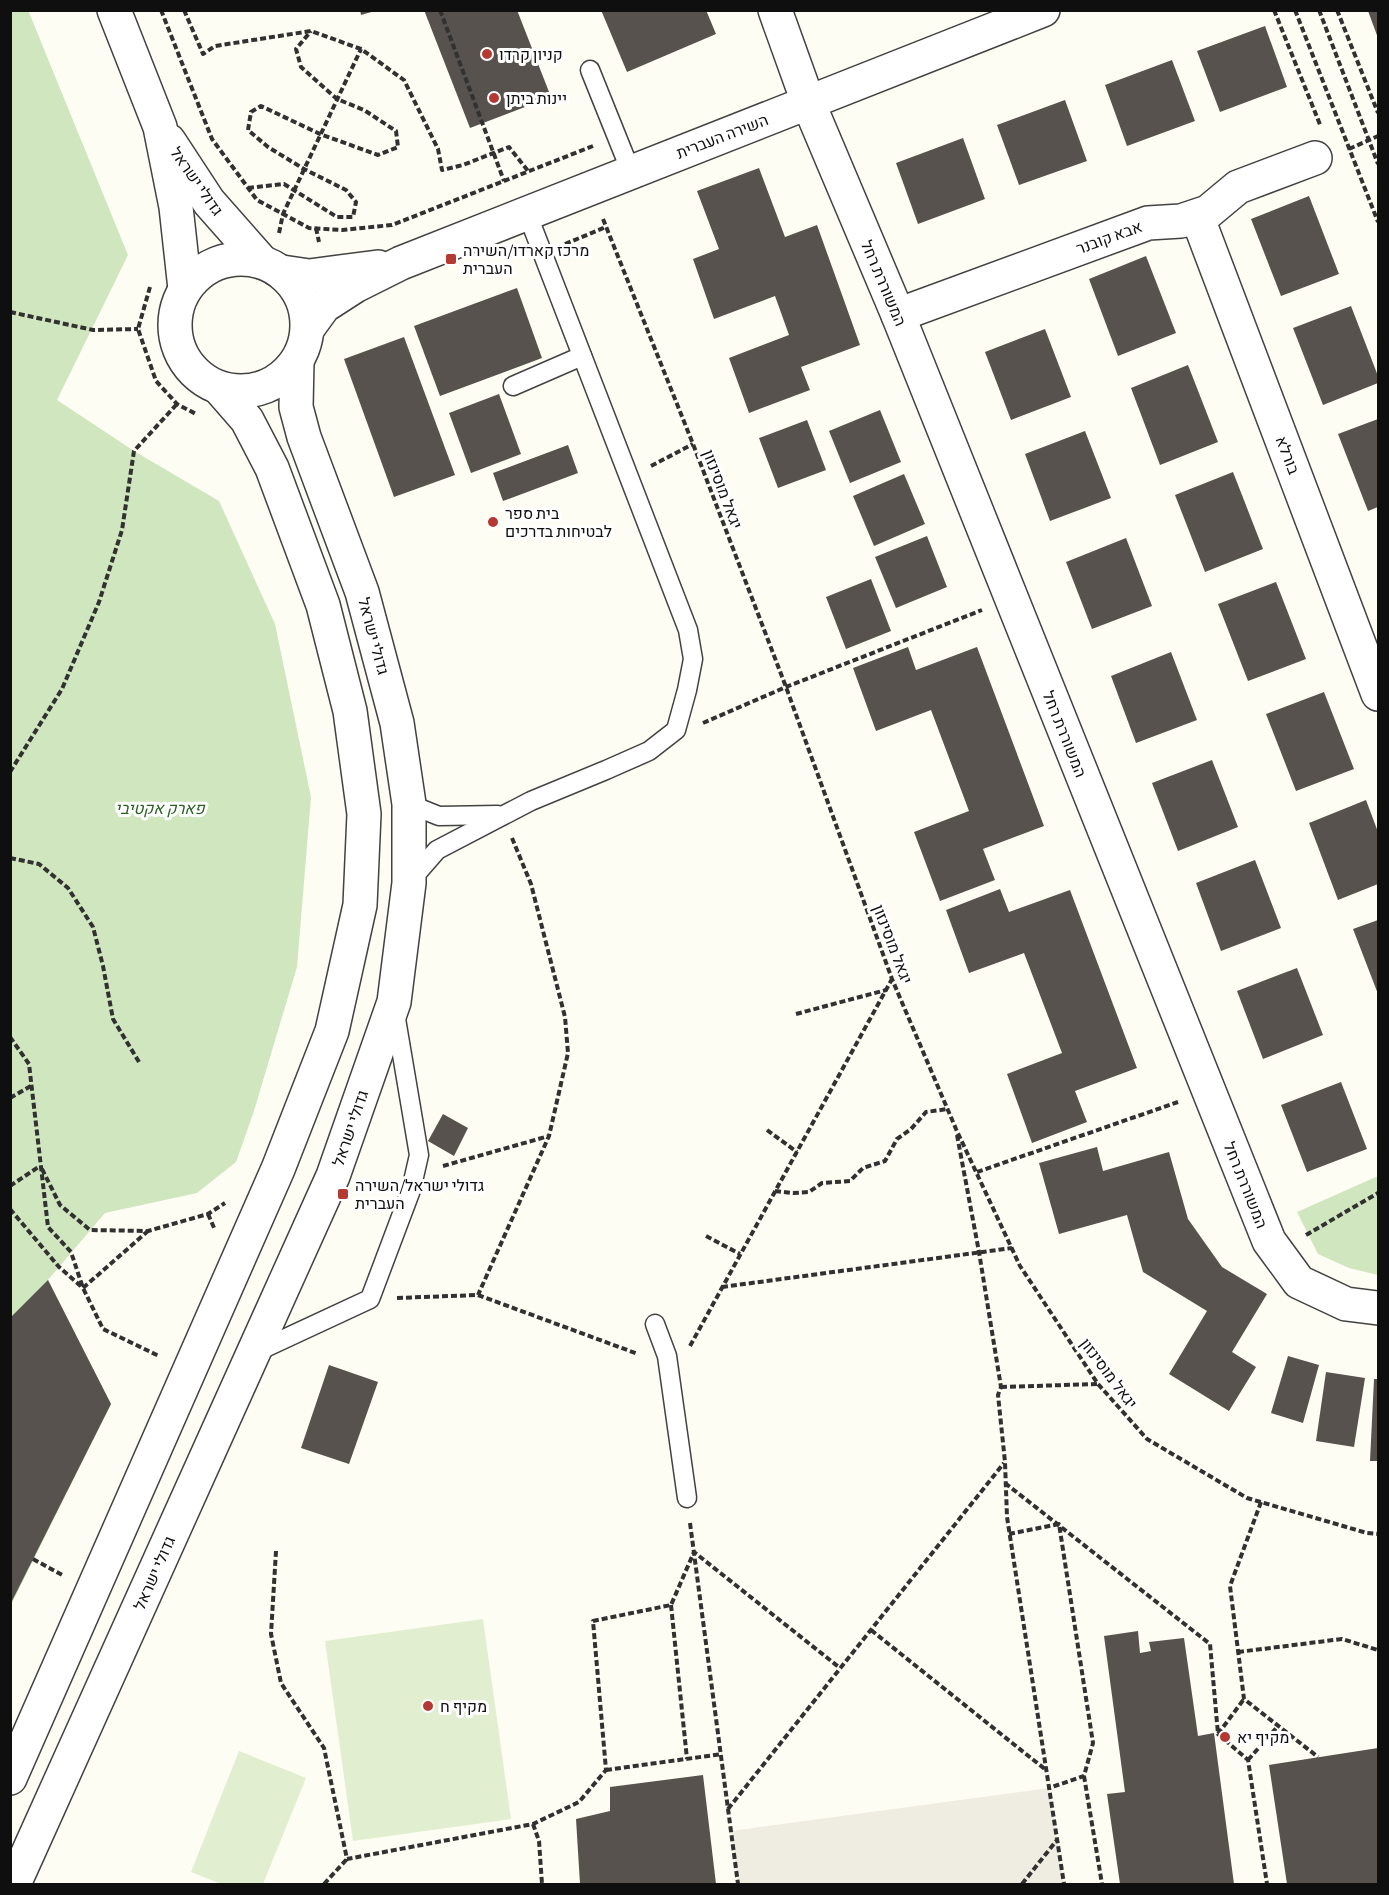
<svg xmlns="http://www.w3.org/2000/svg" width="1389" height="1895" font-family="'Crimson Pro',Heebo,serif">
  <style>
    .green { fill: #cfe6bf }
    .pitch { fill: #e1eed0 }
    .plaza { fill: #efece1 }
    .building { fill: #57524d }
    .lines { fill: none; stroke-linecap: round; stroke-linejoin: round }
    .service-casing { stroke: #424242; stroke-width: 21 }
    .minor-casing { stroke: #424242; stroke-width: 36 }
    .tertiary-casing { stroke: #424242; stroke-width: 36 }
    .path { stroke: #313131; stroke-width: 4; stroke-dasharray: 6 3; stroke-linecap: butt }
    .service { stroke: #fff; stroke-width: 18 }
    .minor { stroke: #fff; stroke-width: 33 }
    .tertiary { stroke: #fff; stroke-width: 33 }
    .poi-dot { fill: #b43932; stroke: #fff; stroke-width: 2 }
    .labels { text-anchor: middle; stroke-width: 6; stroke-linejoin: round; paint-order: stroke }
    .poi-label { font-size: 16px; fill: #0f0f0f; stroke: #fff; text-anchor: start }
    .street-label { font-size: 16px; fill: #0f0f0f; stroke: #fff }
    .park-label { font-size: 16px; font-style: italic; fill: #2b6224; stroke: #fff }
  </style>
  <rect width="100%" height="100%" fill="#fefdf3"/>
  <g class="green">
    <polygon points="28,10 128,255 57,400 134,451 219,501 275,624 311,797 297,967 253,1114 236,1162 197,1193 105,1213 48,1280 111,1404 11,1605 10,11"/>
    <polygon points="1378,1176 1378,1275 1349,1268 1318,1254 1297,1212"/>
  </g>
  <g class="pitch">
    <polygon points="483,1619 511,1819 353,1841 325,1641"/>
    <polygon points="239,1751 306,1778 263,1884 221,1884 191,1872"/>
  </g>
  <polygon class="plaza" points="1049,1788 1064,1884 738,1884 731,1831"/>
  <g class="building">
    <polygon points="360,10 375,10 375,11 361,15"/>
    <polygon points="424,10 517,10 551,97 470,128"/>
    <polygon points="601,10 706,10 716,34 627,72"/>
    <polygon points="1371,10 1378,10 1378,38 1368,11"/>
    <polygon points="1265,26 1287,87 1220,112 1197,51"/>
    <polygon points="1172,60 1195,121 1127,146 1105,85"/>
    <polygon points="1065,100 1087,161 1019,185 997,125"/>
    <polygon points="963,138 985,199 918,224 896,163"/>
    <polygon points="759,168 785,237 817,225 860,345 801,367 810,390 749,413 729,358 789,335 775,296 714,319 693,259 719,249 697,191"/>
    <polygon points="1309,196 1339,274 1281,296 1251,219"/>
    <polygon points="1146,256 1176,333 1118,356 1089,279"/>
    <polygon points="517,288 542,358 440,396 414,326"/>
    <polygon points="1351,306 1378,376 1378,383 1323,405 1293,328"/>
    <polygon points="1045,329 1071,397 1011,420 985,352"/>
    <polygon points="404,337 455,475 394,497 344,359"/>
    <polygon points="1188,365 1218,442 1160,465 1131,388"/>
    <polygon points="499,394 521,454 471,473 449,413"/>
    <polygon points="880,410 901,462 850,483 829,431"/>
    <polygon points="1378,419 1378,507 1368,511 1338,434"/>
    <polygon points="807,420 826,470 778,488 759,438"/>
    <polygon points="1085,431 1111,498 1050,521 1025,454"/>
    <polygon points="568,445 578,473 503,501 493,473"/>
    <polygon points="1233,472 1263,549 1205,572 1175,495"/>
    <polygon points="904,474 925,524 874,546 853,496"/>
    <polygon points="927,536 947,587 896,608 875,557"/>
    <polygon points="1126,538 1152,606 1092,629 1066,562"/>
    <polygon points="871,579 891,631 846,649 826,597"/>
    <polygon points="1276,582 1306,659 1248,681 1218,604"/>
    <polygon points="908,647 916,670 977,647 1044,826 983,849 995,880 940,901 914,832 969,811 931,710 876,731 853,668"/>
    <polygon points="1171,652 1197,720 1136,743 1111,676"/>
    <polygon points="1324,692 1354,769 1296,791 1266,714"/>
    <polygon points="1212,760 1238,827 1178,851 1152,783"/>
    <polygon points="1366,800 1378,832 1378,884 1338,900 1309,823"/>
    <polygon points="1255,860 1281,928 1221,951 1196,883"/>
    <polygon points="1000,889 1009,912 1070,890 1137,1068 1075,1091 1087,1122 1032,1143 1007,1074 1062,1053 1024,953 969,973 946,910"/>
    <polygon points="1378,920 1378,994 1353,929"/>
    <polygon points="1297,968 1323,1035 1263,1059 1237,991"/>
    <polygon points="1341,1082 1367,1149 1307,1172 1281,1105"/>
    <polygon points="443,1114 468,1128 454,1156 428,1141"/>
    <polygon points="1097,1147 1103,1171 1169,1152 1188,1219 1222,1267 1267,1294 1232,1352 1256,1367 1229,1411 1169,1374 1207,1311 1143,1272 1127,1215 1059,1234 1039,1163"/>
    <polygon points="48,1280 111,1404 10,1605 10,1318"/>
    <polygon points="1288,1356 1319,1365 1303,1423 1271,1413"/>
    <polygon points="329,1365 378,1382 349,1464 301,1448"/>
    <polygon points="1326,1372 1365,1378 1354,1447 1316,1441"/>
    <polygon points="1374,1379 1378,1379 1378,1461 1370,1461"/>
    <polygon points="1138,1631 1140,1653 1151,1651 1149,1642 1184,1638 1198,1736 1214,1733 1234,1884 1120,1884 1107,1794 1125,1792 1104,1636"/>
    <polygon points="1378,1748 1378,1884 1287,1884 1269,1765"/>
    <polygon points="703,1775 716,1884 580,1884 576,1819 610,1811 610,1787"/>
  </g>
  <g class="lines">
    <g class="service-casing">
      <g id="service">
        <polyline points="590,70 631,172"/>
        <polyline points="513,386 582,356"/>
        <polyline points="409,804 439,816 498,815"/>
        <polyline points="410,881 437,850 531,801 606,770 649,751 676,730 687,690 693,659 688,630 527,213"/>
        <polyline points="655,1324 667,1356 687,1498"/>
        <polyline points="256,1352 370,1299 411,1190 419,1155 395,1013"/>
      </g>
    </g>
    <g class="minor-casing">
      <g id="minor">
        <polyline points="775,10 808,102 898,315 1269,1241 1299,1282 1346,1304 1378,1308"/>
        <polyline points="1197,216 1378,694"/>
        <polyline points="898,315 1148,223 1181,221 1208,212 1238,187 1315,158"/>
      </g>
    </g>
    <g class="tertiary-casing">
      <g id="tertiary">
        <polyline points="114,10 160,127 176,207 185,289"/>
        <polyline points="169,141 209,202 261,261"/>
        <circle cx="241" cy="325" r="66"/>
        <polyline points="282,272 309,276 378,267"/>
        <polyline points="308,328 324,306 355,286 401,263 1043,10"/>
        <polyline points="10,1778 278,1169 332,1031 360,905 364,814 350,711 323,605 272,468 247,420 220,389"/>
        <polyline points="14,1884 333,1176 394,1002 409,883 409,804 397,723 362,592 304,437 296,407 297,361"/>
      </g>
    </g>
    <g class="path">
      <polyline points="161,10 212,139 257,200 309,228 342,230 392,225 593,146"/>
      <polyline points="184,10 203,54 215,46 311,31 361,49 404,80 438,149 442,170 463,165 509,147 528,171"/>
      <polyline points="440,10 504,181"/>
      <polyline points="1274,10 1321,127"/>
      <polyline points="1295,10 1378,222"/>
      <polyline points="1319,10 1378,164"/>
      <polyline points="1337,10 1378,113"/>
      <polyline points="1349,149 1378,136"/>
      <polyline points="248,188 284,184 337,217 353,217 356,202 346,190 304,169 268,147 248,130 251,112 261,106 320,134 378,155 398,147 396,131 364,110 337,99 301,67 296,49 311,31"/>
      <polyline points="603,219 693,444 786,687 892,979 956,1129 1020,1266 1098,1384 1147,1439 1247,1498 1367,1533 1378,1534"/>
      <polyline points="316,228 319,242"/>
      <polyline points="279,233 283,214 361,49"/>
      <polyline points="565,244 606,227"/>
      <polyline points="150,287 138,329 156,381 177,404 196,414"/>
      <polyline points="10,312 93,330 138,329"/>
      <polyline points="651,466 693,444"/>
      <polyline points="703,723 786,687 982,610"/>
      <polyline points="10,772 62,689 99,602 122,530 134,451 177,404"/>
      <polyline points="512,838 531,884 565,1017 568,1053 549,1136"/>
      <polyline points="10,858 39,864 68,888 93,927 103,966 113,1019 139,1062"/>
      <polyline points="796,1014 886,990"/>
      <polyline points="10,1037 29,1064 48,1227 71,1252 83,1288 103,1329 159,1356"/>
      <polyline points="10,1098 31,1086"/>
      <polyline points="767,1130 797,1152"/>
      <polyline points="957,1135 979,1252 1001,1387 998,1395 1005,1462 1007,1517 1064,1884"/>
      <polyline points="443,1166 549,1136 478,1295"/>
      <polyline points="42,1169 60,1205 90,1230 148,1231 208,1214 225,1203"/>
      <polyline points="977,1172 1178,1102"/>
      <polyline points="10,1186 40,1166"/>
      <polyline points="775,1191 793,1193 809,1192 822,1183 850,1181 863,1168 885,1161 897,1139 911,1129 926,1112 948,1109"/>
      <polyline points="10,1209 59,1267 83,1288"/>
      <polyline points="208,1214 215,1230"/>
      <polyline points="1306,1235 1378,1193"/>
      <polyline points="706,1236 740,1254"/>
      <polyline points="722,1287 1012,1248"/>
      <polyline points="83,1288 148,1231"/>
      <polyline points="397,1298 478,1295 638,1354"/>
      <polyline points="690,1346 892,979"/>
      <polyline points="1001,1387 1098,1384"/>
      <polyline points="1005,1483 1210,1644 1218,1734 1244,1699"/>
      <polyline points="1261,1502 1230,1586 1244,1699 1318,1757"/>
      <polyline points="690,1523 738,1884"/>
      <polyline points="1009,1534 1059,1524 1093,1743 1084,1776 1049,1788"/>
      <polyline points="276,1551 271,1634 281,1683 324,1748 347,1859 533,1824 579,1802 606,1770 593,1621 671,1605 694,1552 840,1668"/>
      <polyline points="33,1559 64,1576"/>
      <polyline points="671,1605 687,1759"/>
      <polyline points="871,1630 1046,1770"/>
      <polyline points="1238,1652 1342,1639 1378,1650"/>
      <polyline points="1218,1734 1248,1760 1267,1884"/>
      <polyline points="1248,1760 1278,1726"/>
      <polyline points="606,1770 722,1754"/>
      <polyline points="1084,1776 1102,1884"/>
      <polyline points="728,1809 1004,1463"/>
      <polyline points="533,1824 539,1841 542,1884"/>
      <polyline points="324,1884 347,1859"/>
      <polyline points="1022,1884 1057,1840"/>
    </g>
    <use href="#service" class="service"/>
    <use href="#minor" class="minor"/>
    <use href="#tertiary" class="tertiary"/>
  </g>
  <g class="poi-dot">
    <circle cx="487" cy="54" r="6"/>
    <circle cx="494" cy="98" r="6"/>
    <rect x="445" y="253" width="12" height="12" rx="3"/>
    <circle cx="493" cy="522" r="6"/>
    <rect x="337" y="1188" width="12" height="12" rx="3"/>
    <circle cx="428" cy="1706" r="6"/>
    <circle cx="1225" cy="1737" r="6"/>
  </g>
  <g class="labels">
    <g class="poi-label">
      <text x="499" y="60">קניון קרדו</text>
      <text x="506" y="104">יינות ביתן</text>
      <text x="463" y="256">מרכז קארדו/השירה<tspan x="463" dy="18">העברית</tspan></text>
      <text x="505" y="519">בית ספר<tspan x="505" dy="18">לבטיחות בדרכים</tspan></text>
      <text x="355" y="1191">גדולי ישראל/השירה<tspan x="355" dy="18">העברית</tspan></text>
      <text x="440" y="1712">מקיף ח</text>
      <text x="1237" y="1743">מקיף יא</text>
    </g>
    <g class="street-label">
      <text transform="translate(722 136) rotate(-21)" y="6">השירה העברית</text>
      <text transform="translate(197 181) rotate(55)" y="6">גדולי ישראל</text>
      <text transform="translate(1109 237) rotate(-20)" y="6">אבא קובנר</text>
      <text transform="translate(884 283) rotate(67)" y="6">המשוררת רחל</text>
      <text transform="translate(1288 455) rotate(69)" y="6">בורלא</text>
      <text transform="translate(723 489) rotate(69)" y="6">יגאל מוסינזון</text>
      <text transform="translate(374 636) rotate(75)" y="6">גדולי ישראל</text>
      <text transform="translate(1065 734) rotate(68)" y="6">המשוררת רחל</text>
      <text transform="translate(893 944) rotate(69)" y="6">יגאל מוסינזון</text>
      <text transform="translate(350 1128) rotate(-71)" y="6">גדולי ישראל</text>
      <text transform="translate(1246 1185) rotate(68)" y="6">המשוררת רחל</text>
      <text transform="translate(1109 1373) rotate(53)" y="6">יגאל מוסינזון</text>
      <text transform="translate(154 1573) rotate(-66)" y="6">גדולי ישראל</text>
    </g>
    <g class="park-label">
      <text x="160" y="814">פארק אקטיבי</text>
    </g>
  </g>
  <rect width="1389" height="1895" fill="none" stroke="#0f0f0f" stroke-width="24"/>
</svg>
